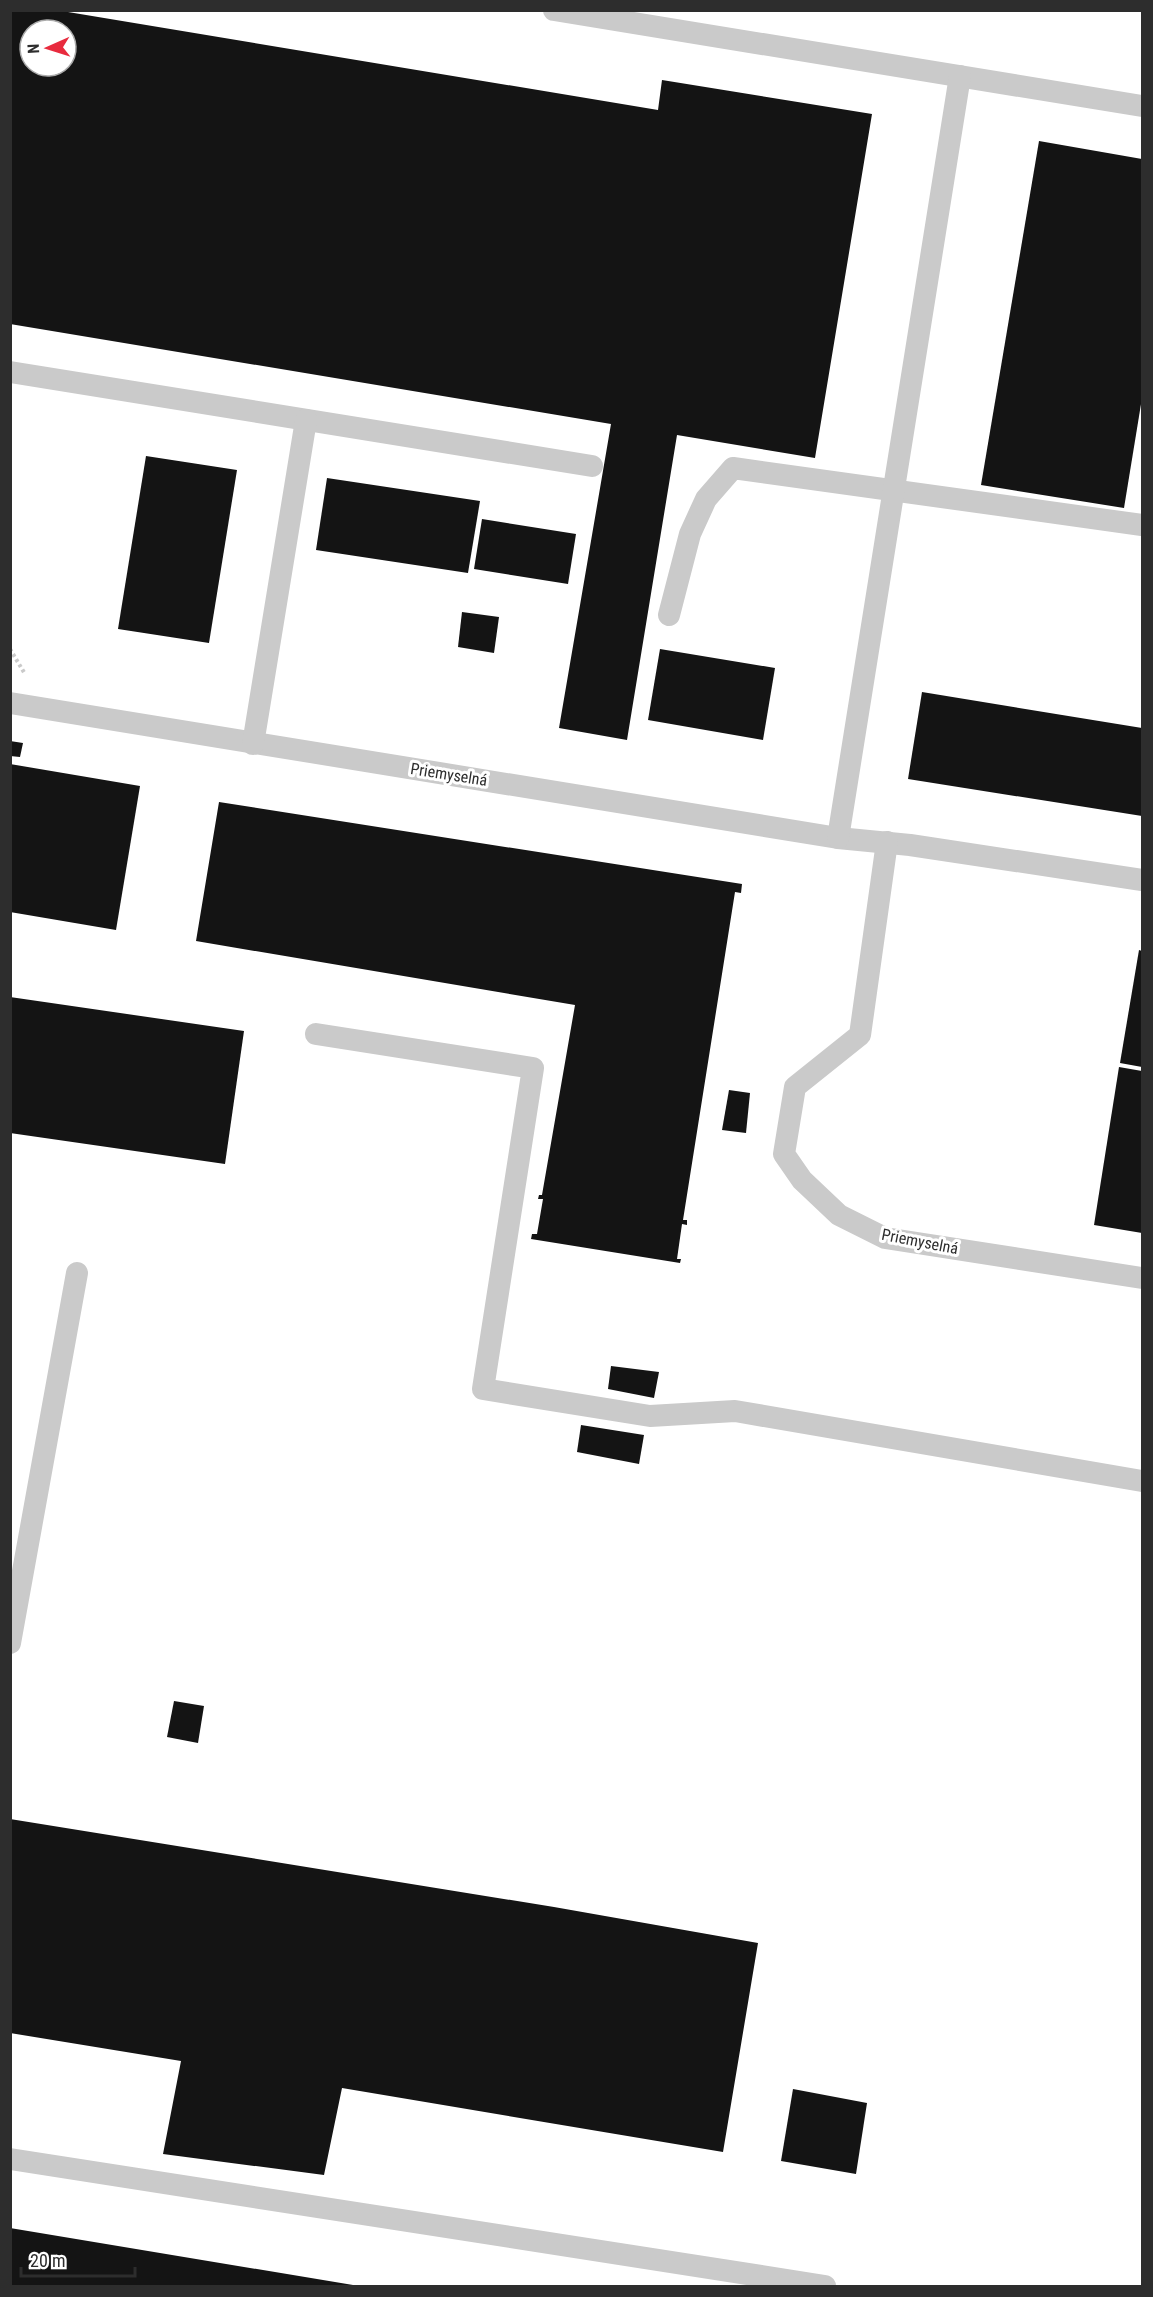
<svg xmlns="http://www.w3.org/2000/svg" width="1153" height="2297" font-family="'Roboto Condensed',sans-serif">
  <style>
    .building { fill: #141414; fill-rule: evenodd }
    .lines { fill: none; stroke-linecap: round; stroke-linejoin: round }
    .path { stroke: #cacaca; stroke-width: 4; stroke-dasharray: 3 3; stroke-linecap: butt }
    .lane { stroke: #cacaca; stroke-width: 22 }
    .labels { text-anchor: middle; stroke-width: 6; stroke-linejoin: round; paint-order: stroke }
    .street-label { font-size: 16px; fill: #2d2d2d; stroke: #fff }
  </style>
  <rect width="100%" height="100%" fill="#fff"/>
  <g class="building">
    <path d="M10,10H56L658,110L662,80L872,114L815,458L677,435L627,740L559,728L611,424L10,324ZM30,30H66V66H30Z"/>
    <polygon points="1039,141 1142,159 1142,398 1124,508 981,485"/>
    <polygon points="146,456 237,470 209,643 118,629"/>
    <polygon points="327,478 480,501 468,573 316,550"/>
    <polygon points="482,519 576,534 568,584 474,569"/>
    <polygon points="462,612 499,617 494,653 458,647"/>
    <polygon points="660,649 775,668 763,740 648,720"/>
    <polygon points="922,692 1142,728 1142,816 908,779"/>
    <polygon points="10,741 23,743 20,757 10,756"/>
    <polygon points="10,764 140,786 116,930 10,912"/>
    <polygon points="219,802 742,884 741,893 735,892 683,1220 687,1220 687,1225 682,1224 677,1259 681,1259 680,1263 531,1239 532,1234 537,1234 543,1199 538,1199 539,1195 542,1195 575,1005 196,941"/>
    <polygon points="1139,950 1142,951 1142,1067 1120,1063"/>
    <polygon points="10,997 244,1031 225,1164 10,1133"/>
    <polygon points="1119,1067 1142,1071 1142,1233 1094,1225"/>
    <polygon points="729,1090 750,1093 746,1133 722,1130"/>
    <polygon points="611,1366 659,1372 654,1398 608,1389"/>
    <polygon points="581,1425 644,1435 639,1464 577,1452"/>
    <polygon points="174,1701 204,1706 198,1743 167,1737"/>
    <polygon points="10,1819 554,1907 758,1943 723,2152 342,2088 324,2175 163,2154 181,2061 10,2033"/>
    <polygon points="793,2089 867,2103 856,2174 781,2161"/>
    <polygon points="10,2228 353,2285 353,2286 10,2286"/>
  </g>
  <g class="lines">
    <polyline class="path" points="10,649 25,674"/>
    <g class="lane">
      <polyline points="554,10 1142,106"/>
      <polyline points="10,372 592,466"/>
      <polyline points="669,615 690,534 706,499 733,468 1142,525"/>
      <polyline points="10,703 838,838 910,845 1142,880"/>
      <polyline points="253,744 306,420"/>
      <polyline points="838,838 960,76"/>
      <polyline points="887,842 860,1035 795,1087 784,1154 802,1180 839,1215 885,1238 1142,1278"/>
      <polyline points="316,1034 533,1068 483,1389 650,1416 735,1411 1142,1481"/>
      <polyline points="10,1643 77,1273"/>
      <polyline points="10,2159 825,2286"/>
    </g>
  </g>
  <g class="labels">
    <g class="street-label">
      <text transform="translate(449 774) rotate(9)" y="6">Priemyselná</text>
      <text transform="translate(920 1241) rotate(11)" y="6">Priemyselná</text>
    </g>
  </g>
  <rect width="1153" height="2297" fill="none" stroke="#2d2d2d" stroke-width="24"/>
  <g transform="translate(48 48) rotate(267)"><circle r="28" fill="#ffffff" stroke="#ababab" stroke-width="1.5"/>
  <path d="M0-4.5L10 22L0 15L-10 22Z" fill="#e82b3e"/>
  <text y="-9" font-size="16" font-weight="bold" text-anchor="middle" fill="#2d2d2d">N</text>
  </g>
  <path d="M21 2267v9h114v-9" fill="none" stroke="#2d2d2d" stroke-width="3"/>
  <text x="30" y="2267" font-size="18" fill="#2d2d2d" stroke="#ffffff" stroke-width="4.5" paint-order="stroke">20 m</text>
</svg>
